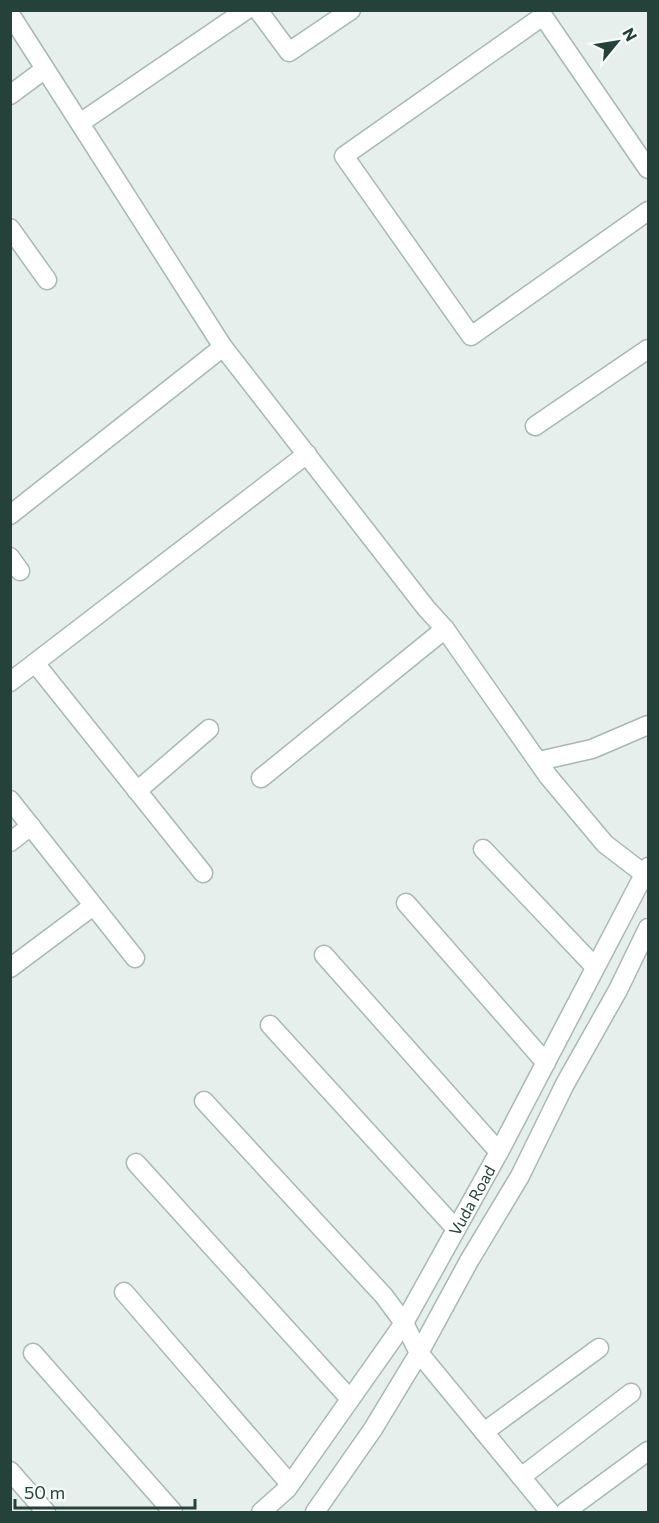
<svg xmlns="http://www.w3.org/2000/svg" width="659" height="1523" font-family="Commissioner,sans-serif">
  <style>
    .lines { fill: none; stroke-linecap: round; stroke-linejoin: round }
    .minor-casing { stroke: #a8b8b2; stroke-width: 21 }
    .minor { stroke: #fff; stroke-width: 18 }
    .labels { text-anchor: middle; stroke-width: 4.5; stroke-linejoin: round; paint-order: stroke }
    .street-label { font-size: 16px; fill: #24423a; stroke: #f7fbf9 }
  </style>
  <rect width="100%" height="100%" fill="#e6efeb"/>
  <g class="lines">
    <g class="minor-casing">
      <g id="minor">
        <polyline points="258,10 289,52 351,10"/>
        <polyline points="10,14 223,347 426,608 445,629 548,776 605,844 648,877"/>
        <polyline points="10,95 45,69"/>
        <polyline points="80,123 246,10"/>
        <polyline points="648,169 543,16 344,156 471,336 648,211"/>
        <polyline points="10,228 47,280"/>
        <polyline points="535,426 648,349"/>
        <polyline points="10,515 223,347"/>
        <polyline points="10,557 20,571"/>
        <polyline points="35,663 203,873"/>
        <polyline points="10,682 307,454"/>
        <polyline points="539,761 592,749 648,725"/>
        <polyline points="261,778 445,629"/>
        <polyline points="137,791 209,729"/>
        <polyline points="10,800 135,958"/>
        <polyline points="10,842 31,826"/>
        <polyline points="483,849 595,967"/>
        <polyline points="406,903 546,1063"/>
        <polyline points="324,955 499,1152"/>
        <polyline points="10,968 93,906"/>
        <polyline points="270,1025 456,1229"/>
        <polyline points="204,1101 384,1296 404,1323 419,1353 550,1512"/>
        <polyline points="136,1163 350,1399"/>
        <polyline points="124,1292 290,1484"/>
        <polyline points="33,1353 173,1512"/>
        <polyline points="484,1432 599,1348"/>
        <polyline points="10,1471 46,1512"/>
        <polyline points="521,1477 631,1393"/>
        <path id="s1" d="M261,1512L287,1489L404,1323L499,1152L648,867"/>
        <polyline points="315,1512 373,1429 419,1353 469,1261 520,1176 565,1084 618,990 648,928"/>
        <polyline points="565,1512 648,1451"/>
      </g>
    </g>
    <use href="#minor" class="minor"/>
  </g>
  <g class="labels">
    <g class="street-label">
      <text dy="6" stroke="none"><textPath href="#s1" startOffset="378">Vuda Road</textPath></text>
    </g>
  </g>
  <rect width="659" height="1523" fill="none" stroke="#24423a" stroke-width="24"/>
  <g transform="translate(617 42) rotate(60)" stroke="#f7fbf9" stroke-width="4.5" paint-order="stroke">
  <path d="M0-4.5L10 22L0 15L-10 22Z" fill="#24423a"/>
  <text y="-9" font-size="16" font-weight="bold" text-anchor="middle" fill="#24423a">N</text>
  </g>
  <path d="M15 1499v9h180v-9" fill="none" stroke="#24423a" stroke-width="3"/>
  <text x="24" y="1499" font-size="18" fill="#24423a" stroke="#f7fbf9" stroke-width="4.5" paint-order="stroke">50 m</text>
</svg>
